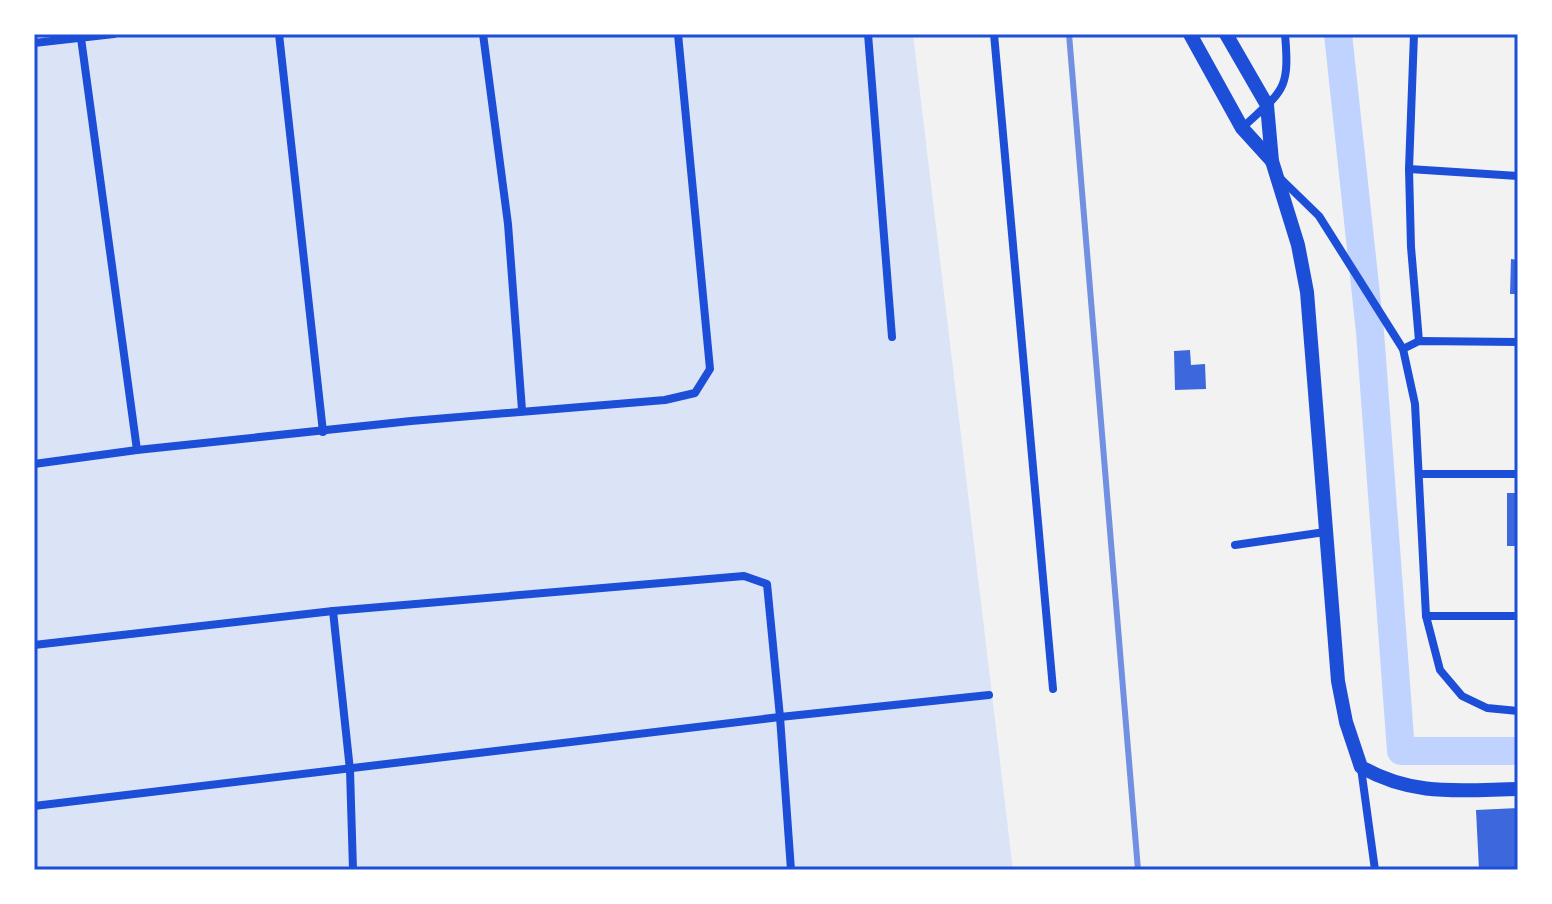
<svg xmlns="http://www.w3.org/2000/svg" width="1552" height="904" font-family="'Varela Round',sans-serif">
  <style>
    .green { fill: #dbe4f7 }
    .lines { fill: none; stroke-linecap: round; stroke-linejoin: round }
    .canal { stroke: #bfd3fe; stroke-width: 28 }
    .building { fill: #3d67dc }
    .minor { stroke: #1d4ed8; stroke-width: 8 }
    .tertiary { stroke: #1d4ed8; stroke-width: 14 }
    .rail { stroke: #7290e2; stroke-width: 6 }
    .neatline { fill: none; stroke: #1d4ed8; stroke-width: 3 }
  </style>
  <rect width="100%" height="100%" fill="#f2f2f2"/>
  <polygon class="green" points="34,34 913,34 1013,870 34,870"/>
  <g class="lines">
    <polyline class="canal" points="1338,34 1370,332 1401,751 1518,751"/>
  </g>
  <g class="building">
    <polygon points="1511,259 1518,260 1518,294 1510,294"/>
    <polygon points="1190,350 1191,365 1205,364 1206,389 1175,390 1174,351"/>
    <rect x="1507" y="493" width="11" height="53"/>
    <polygon points="1518,808 1518,867 1479,870 1476,810"/>
  </g>
  <g class="lines">
    <g class="minor">
      <polyline points="279,34 323,432"/>
      <polyline points="483,34 508,224 522,410"/>
      <polyline points="868,34 892,337"/>
      <polyline points="994,34 1053,689"/>
      <polyline points="1414,34 1409,169 1411,247 1419,341"/>
      <polyline points="81,38 137,450"/>
      <polyline points="34,43 114,34"/>
      <path d="M1242,128C1283,90 1290,92 1285,34"/>
      <polyline points="1409,169 1518,176"/>
      <polyline points="1281,179 1319,216 1403,349 1415,404 1426,616 1440,670 1462,696 1487,708 1518,711"/>
      <polyline points="1403,349 1419,341 1518,342"/>
      <polyline points="34,464 137,450 411,421 665,400 695,393 710,369 678,34"/>
      <polyline points="1420,474 1518,474"/>
      <polyline points="1235,545 1325,532"/>
      <polyline points="333,611 744,576 767,584 780,717 791,870"/>
      <polyline points="1426,616 1518,616"/>
      <polyline points="34,645 333,611 350,770 353,870"/>
      <polyline points="1361,768 1375,870"/>
      <polyline points="34,806 780,717 989,695"/>
    </g>
    <g class="tertiary">
      <polyline points="1190,34 1242,128 1272,161"/>
      <path d="M1226,34L1267,105L1272,161L1298,245L1307,292L1338,681L1346,722L1361,767C1414,797 1459,790 1518,789"/>
    </g>
    <polyline class="rail" points="1069,34 1138,870"/>
  </g>
  <rect width="1552" height="904" fill="none" stroke="#ffffff" stroke-width="72"/>
  <rect x="36" y="36" width="1480" height="832" class="neatline"/>
</svg>
